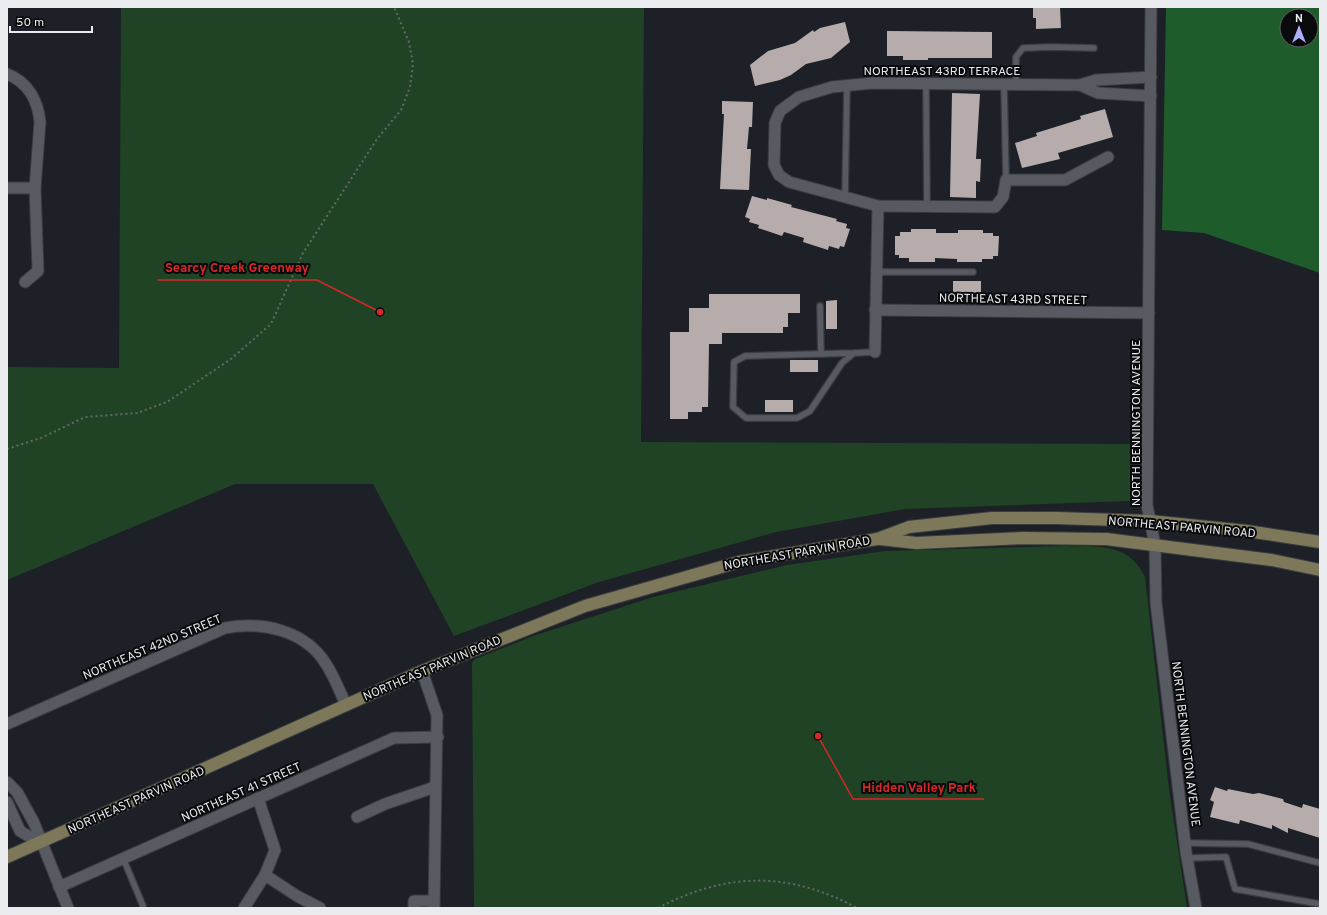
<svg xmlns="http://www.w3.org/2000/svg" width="1327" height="915" font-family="Overpass,sans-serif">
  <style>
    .green { fill: #204325 }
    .forest { fill: #1f5c2b; fill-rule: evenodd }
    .building { fill: #b7acac }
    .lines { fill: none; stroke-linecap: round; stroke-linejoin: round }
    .lane-casing { stroke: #393c40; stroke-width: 8 }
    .street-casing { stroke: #393c40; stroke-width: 13 }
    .secondary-casing { stroke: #393c40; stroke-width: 14 }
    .path { stroke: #65686d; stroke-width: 2; stroke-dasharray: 2 3; stroke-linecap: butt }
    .lane { stroke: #575b61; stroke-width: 5.5 }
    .street { stroke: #575b61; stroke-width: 11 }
    .secondary { stroke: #7e785a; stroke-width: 12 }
    .labels { text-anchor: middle; stroke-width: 4; stroke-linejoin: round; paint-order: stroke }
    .street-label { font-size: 12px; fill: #e9ebef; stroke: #090a0c }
    .leader { fill: none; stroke: #d62828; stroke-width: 1.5 }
    .callout-dot { fill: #d62828; stroke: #090a0c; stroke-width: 1.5 }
    .callout-label { font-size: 13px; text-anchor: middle; font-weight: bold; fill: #d62828; stroke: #090a0c; stroke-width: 4; stroke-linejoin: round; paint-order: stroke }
  </style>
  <rect width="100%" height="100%" fill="#1d2026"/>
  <g class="green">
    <polygon points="121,7 644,7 641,442 1130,444 1130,501 905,509 776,532 599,582 454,636 373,484 235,484 7,580 7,367 119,368"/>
    <path d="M1065,546C1099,547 1128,542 1145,577L1169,789L1187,908H474L472,663L475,659L536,635L653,597L787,565L885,551Z"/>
  </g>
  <path class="forest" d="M1166,7H1320V273L1204,233L1162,230ZM1287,16H1311V40H1287Z"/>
  <g class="building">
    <polygon points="1033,7 1060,7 1061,28 1036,29 1036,18 1033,18"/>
    <polygon points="845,22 850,42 831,58 806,64 791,75 780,80 755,86 750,65 768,51 795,43 813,30 814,32 820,28"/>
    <polygon points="887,31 992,32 992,58 928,58 928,60 903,60 903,56 887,56"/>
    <polygon points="952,93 980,94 976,159 981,159 980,182 976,181 976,198 950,197"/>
    <polygon points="722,101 753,102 752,127 749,127 747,149 751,149 749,190 720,189 724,114 722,114"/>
    <polygon points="1105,109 1113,137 1058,153 1060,159 1022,168 1015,143 1037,136 1036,133 1081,119 1080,116"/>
    <polygon points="752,196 767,200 767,198 792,205 791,207 837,219 836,221 847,224 846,228 850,229 844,247 840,246 839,249 829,246 828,250 803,242 804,238 784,232 782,236 758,228 759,225 749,222 750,219 745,217"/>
    <polygon points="911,229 936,229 936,233 958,233 958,230 983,230 983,233 993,233 993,236 999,236 998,256 993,256 993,259 982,259 982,262 957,262 957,259 935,258 935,262 909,262 909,258 899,258 899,255 895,255 895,236 900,236 900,232 911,232"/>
    <polygon points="953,281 981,281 981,293 953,292"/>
    <polygon points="709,294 800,294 800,313 788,313 788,327 783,327 783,333 722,333 722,344 709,344 708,407 702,407 702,412 688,412 688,419 670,419 670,332 689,332 689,308 709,308"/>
    <polygon points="837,300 837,329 826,329 826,301"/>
    <rect x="790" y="360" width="28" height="12"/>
    <rect x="765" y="400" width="28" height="12"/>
    <polygon points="1215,787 1227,791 1228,789 1253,794 1259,793 1283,799 1284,802 1302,808 1303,804 1320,809 1320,838 1288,828 1288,833 1272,825 1272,829 1240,820 1239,824 1210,817 1214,802 1210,800"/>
  </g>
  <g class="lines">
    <g class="lane-casing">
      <g id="lane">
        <polyline points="926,83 927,207"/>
        <polyline points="1004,84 1006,180"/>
        <polyline points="1016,84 1016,57 1023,48 1051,47 1094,48"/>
        <polyline points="845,197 847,85"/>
        <polyline points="876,272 973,272"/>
        <polyline points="820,306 821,354"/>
        <polyline points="854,353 745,356 734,362 733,407 746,418 797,418 810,411 842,363 854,353 875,352"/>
        <polyline points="1185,843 1248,844 1320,863"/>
        <polyline points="123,858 143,906"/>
        <polyline points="1187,858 1226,857 1235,889 1320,904"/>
      </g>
    </g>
    <g class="street-casing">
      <g id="street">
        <polyline points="1151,7 1147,505 1155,545 1156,603 1186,852 1196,908"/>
        <path d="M7,74C28,82 38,101 40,122L35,188L38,271L25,282"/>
        <polyline points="1080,85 1098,93 1151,96"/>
        <polyline points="1108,157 1065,180 1006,180 1003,197 995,207 878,206 789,182 779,175 774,165 775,123 780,111 799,97 832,87 873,83 1080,85 1096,80 1151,77"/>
        <polyline points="7,188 35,188"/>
        <polyline points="875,310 1149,313"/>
        <polyline points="875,352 878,206"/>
        <polyline points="422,671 437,715 434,908"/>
        <path d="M7,724L225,628C262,621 305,630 326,664C334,676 340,692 346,705"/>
        <polyline points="7,782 17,792 34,823 68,908"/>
        <polyline points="7,802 20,831 40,843"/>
        <polyline points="357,817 385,804 435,787"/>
        <polyline points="265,875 297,896 320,908"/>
        <polyline points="59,887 394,738 438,737"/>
        <polyline points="244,908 265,875 275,850 258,798"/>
        <polyline points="414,908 414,901 434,901"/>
      </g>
    </g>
    <g class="secondary-casing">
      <g id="secondary">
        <polyline points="880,539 916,543 1023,538 1106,539 1272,560 1320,570"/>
        <polyline points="7,857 422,671 585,606 739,562 877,539 909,527 992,518 1056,518 1150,521 1247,531 1320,542"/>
      </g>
    </g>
    <g class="path">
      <polyline points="7,449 41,438 85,417 137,413 167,402 231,359 271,324 303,253 377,139 401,110 410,87 413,64 409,42 394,7"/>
      <path d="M658,908C727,872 788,871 857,908"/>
    </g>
    <use href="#lane" class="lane"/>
    <use href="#street" class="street"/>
    <use href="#secondary" class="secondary"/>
  </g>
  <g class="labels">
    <g class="street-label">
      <text x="942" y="75">NORTHEAST 43RD TERRACE</text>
      <text transform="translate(1013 299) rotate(1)" y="4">NORTHEAST 43RD STREET</text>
      <text transform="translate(1136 423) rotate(-90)" y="4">NORTH BENNINGTON AVENUE</text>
      <text transform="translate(1182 527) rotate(5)" y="4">NORTHEAST PARVIN ROAD</text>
      <text transform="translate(797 553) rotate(-10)" y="4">NORTHEAST PARVIN ROAD</text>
      <text transform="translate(152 647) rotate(-23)" y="4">NORTHEAST 42ND STREET</text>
      <text transform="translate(432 668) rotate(-23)" y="4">NORTHEAST PARVIN ROAD</text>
      <text transform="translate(1186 744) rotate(83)" y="4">NORTH BENNINGTON AVENUE</text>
      <text transform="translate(241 792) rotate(-24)" y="4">NORTHEAST 41 STREET</text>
      <text transform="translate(136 800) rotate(-24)" y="4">NORTHEAST PARVIN ROAD</text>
    </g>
  </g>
  <path class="leader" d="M380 312L317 280H157M818 736L853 799H984"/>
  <g class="callout-dot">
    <circle cx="380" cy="312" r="4"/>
    <circle cx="818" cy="736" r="4"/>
  </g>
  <g class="callout-label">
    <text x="237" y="272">Searcy Creek Greenway</text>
    <text x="919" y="792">Hidden Valley Park</text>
  </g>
  <rect width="1327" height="915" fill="none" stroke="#e9ebef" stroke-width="16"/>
  <g transform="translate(1299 28)"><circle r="19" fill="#090a0c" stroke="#636467"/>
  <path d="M0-3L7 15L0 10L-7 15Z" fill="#adaffb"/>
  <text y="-6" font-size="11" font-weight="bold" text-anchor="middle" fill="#e9ebef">N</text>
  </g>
  <path d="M10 26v6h82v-6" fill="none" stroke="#e9ebef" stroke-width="2"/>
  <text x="16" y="26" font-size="12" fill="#e9ebef" stroke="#090a0c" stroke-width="3" paint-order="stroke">50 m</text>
</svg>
